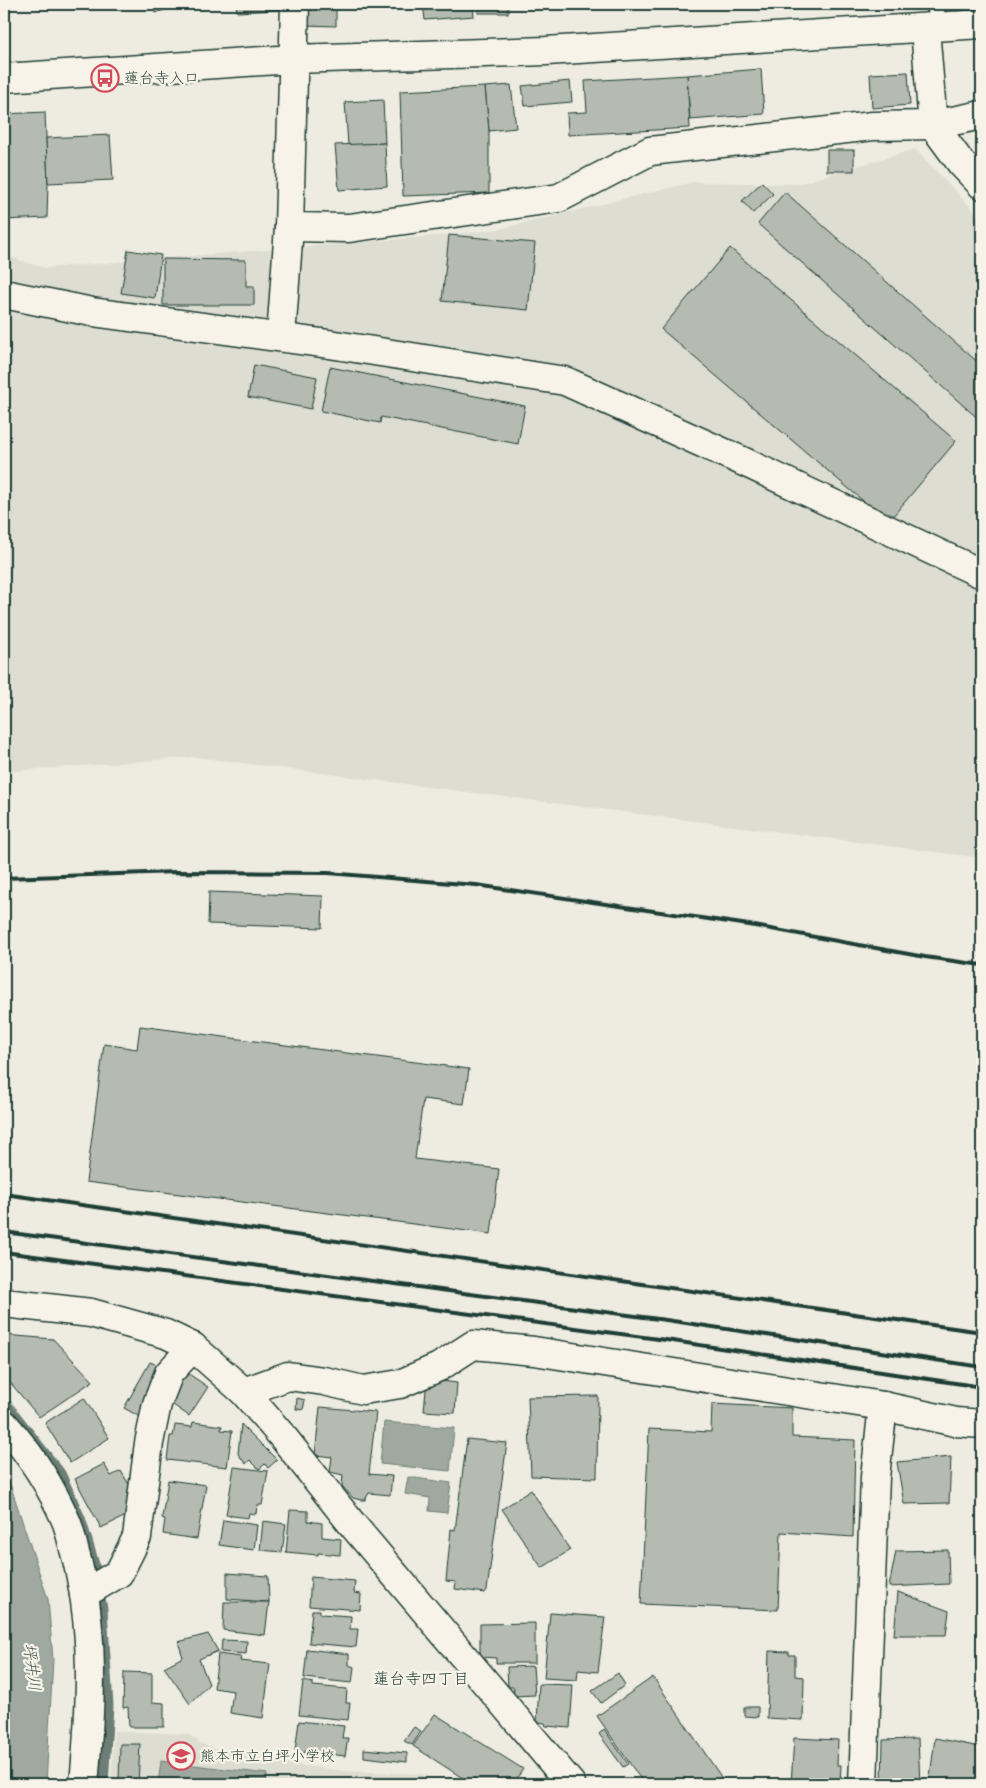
<svg xmlns="http://www.w3.org/2000/svg" width="986" height="1788" font-family="Mynerve,'Klee One',sans-serif">
  <style>
    .built { fill: #ddddd2 }
    .water { fill: #9fa99f; stroke: #6c7e74 }
    .lines { fill: none; stroke-linecap: round; stroke-linejoin: round }
    .stream { stroke: #6c7e74; stroke-width: 9 }
    .building { fill: #b5bbb0; stroke: #1f3d34 }
    .service-casing { stroke: #1f3d34; stroke-width: 20 }
    .minor-casing { stroke: #1f3d34; stroke-width: 31 }
    .tertiary-casing { stroke: #1f3d34; stroke-width: 31 }
    .service { stroke: #f7f3e8; stroke-width: 16 }
    .minor { stroke: #f7f3e8; stroke-width: 28 }
    .tertiary { stroke: #f7f3e8; stroke-width: 28 }
    .rail { stroke: #1f3d34; stroke-width: 4 }
    .labels { text-anchor: middle; stroke-width: 4.5; stroke-linejoin: round; paint-order: stroke }
    .poi-label { font-size: 15px; fill: #1f3d34; stroke: #f7f3e8; text-anchor: start }
    .water-label { font-size: 16px; font-style: italic; fill: #3f584f; stroke: #f7f3e8 }
    .neighbourhood-label { font-size: 16px; fill: #1f3d34; stroke: #f7f3e8 }
  </style>
  <rect width="100%" height="100%" fill="#eeece1"/>
  <filter id="ink" filterUnits="userSpaceOnUse"><feTurbulence type="fractalNoise" baseFrequency=".02" numOctaves="2"/><feDisplacementMap in="SourceGraphic" scale="10" xChannelSelector="R" yChannelSelector="G"/><feConvolveMatrix kernelMatrix="1 2 1 2 8 2 1 2 1" color-interpolation-filters="sRGB"/></filter>
  <g filter="url(#ink)">
    <g class="built">
      <polygon points="915,149 982,219 982,858 195,757 4,772 4,255 44,268 449,235 500,229 693,182 798,184"/>
      <polygon points="114,1731 189,1734 200,1743 214,1749 283,1763 344,1771 424,1774 438,1784 111,1784"/>
    </g>
    <g class="water">
      <polygon points="384,1422 454,1428 450,1471 380,1464"/>
      <polygon points="4,1466 48,1599 53,1660 46,1784 4,1784"/>
      <polygon points="408,1477 451,1483 447,1513 429,1511 430,1498 405,1494"/>
      <polygon points="161,1761 267,1774 266,1784 158,1784"/>
    </g>
    <g class="lines">
      <polyline class="stream" points="4,1400 61,1473 81,1518 95,1564 103,1609 109,1706 104,1784"/>
    </g>
    <g class="building">
      <polygon points="152,4 183,4 155,13"/>
      <polygon points="236,4 277,4 277,10 237,12"/>
      <polygon points="304,4 336,4 336,26 303,25"/>
      <polygon points="423,4 473,4 474,16 425,20"/>
      <rect x="478" y="4" width="30" height="9"/>
      <polygon points="761,69 764,114 690,120 687,75"/>
      <polygon points="908,72 910,105 872,108 870,74"/>
      <polygon points="687,75 690,128 568,135 567,113 587,112 585,81"/>
      <polygon points="570,81 572,102 525,106 522,86"/>
      <polygon points="511,85 516,128 489,131 485,87"/>
      <polygon points="485,87 489,131 489,193 403,196 400,91"/>
      <polygon points="383,100 385,143 348,145 345,102"/>
      <polygon points="45,112 48,183 47,218 4,220 4,114"/>
      <polygon points="110,135 113,180 48,183 46,138"/>
      <polygon points="385,143 387,186 339,190 335,145"/>
      <rect x="827" y="150" width="27" height="21"/>
      <polygon points="762,182 773,194 753,213 742,201"/>
      <polygon points="785,192 982,366 982,422 758,224"/>
      <polygon points="449,235 535,243 528,310 442,301"/>
      <polygon points="730,248 956,441 888,522 661,329"/>
      <polygon points="128,250 161,255 155,298 121,293"/>
      <polygon points="163,259 246,260 246,286 254,286 254,305 163,305"/>
      <polygon points="254,365 317,377 311,409 248,397"/>
      <polygon points="330,367 525,406 518,444 381,417 380,423 321,411"/>
      <polygon points="209,892 323,896 322,928 208,924"/>
      <polygon points="140,1026 469,1069 464,1104 423,1099 415,1159 499,1169 491,1234 86,1182 104,1044 137,1049"/>
      <polygon points="4,1335 53,1339 93,1381 39,1417 4,1375"/>
      <polygon points="150,1362 160,1366 144,1395 150,1399 140,1417 124,1408"/>
      <polygon points="183,1370 208,1387 189,1416 163,1398"/>
      <polygon points="427,1379 457,1383 455,1413 424,1411"/>
      <polygon points="598,1396 597,1478 531,1476 528,1397"/>
      <polygon points="84,1398 109,1438 70,1463 45,1423"/>
      <polygon points="297,1398 305,1400 303,1410 296,1409"/>
      <polygon points="712,1404 792,1408 792,1437 855,1440 853,1537 781,1532 778,1610 641,1604 649,1429 711,1432"/>
      <polygon points="320,1407 376,1412 369,1474 392,1476 390,1495 369,1493 365,1500 361,1500 353,1498 342,1486 343,1475 330,1472 332,1457 315,1455"/>
      <polygon points="193,1422 222,1426 221,1430 232,1431 227,1467 167,1460 170,1436 173,1436 175,1425 192,1427"/>
      <polygon points="241,1424 277,1460 268,1468 265,1464 259,1469 250,1460 246,1464 238,1454"/>
      <polygon points="467,1439 507,1443 487,1590 485,1593 455,1589 456,1582 446,1581 451,1529 455,1530"/>
      <polygon points="951,1457 949,1503 904,1504 897,1462"/>
      <polygon points="104,1464 111,1476 121,1471 131,1488 126,1516 101,1528 75,1479"/>
      <polygon points="234,1467 268,1471 262,1505 257,1505 256,1514 249,1513 248,1518 226,1515"/>
      <polygon points="168,1480 206,1485 197,1539 163,1534 165,1519 162,1518"/>
      <polygon points="531,1490 570,1550 542,1568 502,1509"/>
      <polygon points="290,1510 308,1511 308,1521 322,1523 322,1537 341,1539 340,1555 318,1553 318,1555 286,1552"/>
      <polygon points="223,1520 257,1525 254,1550 219,1545"/>
      <polygon points="263,1521 286,1524 282,1552 260,1550"/>
      <polygon points="948,1550 949,1584 889,1587 896,1551"/>
      <polygon points="227,1573 268,1576 269,1602 227,1599"/>
      <polygon points="311,1577 355,1581 354,1593 361,1594 360,1610 309,1606"/>
      <polygon points="898,1592 949,1611 946,1635 894,1635"/>
      <polygon points="224,1602 269,1602 265,1635 223,1630"/>
      <polygon points="312,1610 320,1610 320,1614 351,1616 350,1629 358,1629 356,1647 309,1643"/>
      <polygon points="550,1613 605,1617 598,1672 578,1670 577,1680 544,1678"/>
      <polygon points="535,1623 535,1663 496,1663 496,1658 480,1657 480,1624"/>
      <polygon points="208,1634 218,1651 199,1659 209,1684 190,1704 164,1667 183,1657 178,1642"/>
      <polygon points="222,1640 247,1641 246,1654 221,1652"/>
      <polygon points="307,1649 349,1654 349,1665 354,1667 352,1683 304,1678"/>
      <polygon points="769,1651 789,1652 789,1655 795,1655 795,1676 804,1677 803,1720 767,1718"/>
      <polygon points="218,1654 241,1657 240,1661 270,1664 263,1718 230,1713 233,1691 214,1688"/>
      <polygon points="533,1666 535,1695 513,1696 514,1687 508,1687 507,1667"/>
      <polygon points="124,1672 152,1673 152,1702 164,1703 164,1727 129,1727 128,1707 123,1708"/>
      <polygon points="618,1673 625,1685 601,1703 592,1691"/>
      <polygon points="653,1677 726,1784 644,1784 597,1716"/>
      <polygon points="303,1681 313,1683 313,1686 347,1689 346,1703 350,1703 348,1720 299,1715"/>
      <polygon points="539,1684 573,1685 570,1728 546,1726 545,1723 537,1722"/>
      <polygon points="744,1707 758,1707 758,1717 744,1716"/>
      <polygon points="435,1714 523,1769 513,1784 472,1784 413,1746"/>
      <polygon points="299,1721 344,1726 342,1738 348,1738 345,1756 305,1751 305,1753 295,1751"/>
      <polygon points="414,1727 421,1731 412,1745 404,1741"/>
      <polygon points="604,1729 628,1764 623,1767 599,1734"/>
      <polygon points="794,1738 838,1740 837,1765 841,1765 840,1784 791,1784"/>
      <polygon points="935,1738 980,1747 979,1784 929,1784"/>
      <polygon points="918,1739 920,1784 882,1784 883,1740"/>
      <polygon points="120,1744 140,1744 138,1784 119,1784"/>
      <polygon points="364,1749 407,1753 407,1762 364,1757"/>
    </g>
    <g class="lines">
      <g class="service-casing">
        <polyline id="service" points="936,4 937,28"/>
      </g>
      <g class="minor-casing">
        <g id="minor">
          <polyline points="295,4 289,227 349,228 559,198 650,151 873,126 933,125 982,115"/>
          <polyline points="925,29 933,125 961,163 982,185"/>
          <polyline points="4,294 92,312 329,344 565,381 740,460 982,574"/>
          <polyline points="281,337 289,227"/>
          <polyline points="244,1392 288,1376 324,1381 363,1390 400,1384 439,1367 473,1345 534,1351 883,1406 956,1422 982,1424"/>
          <path d="M4,1424C29,1452 52,1488 67,1523C70,1532 72,1541 74,1549C96,1626 91,1706 84,1784"/>
          <polyline points="84,1594 119,1573 137,1537 149,1443 157,1404 169,1373 193,1347"/>
          <polyline points="863,1784 875,1477 883,1406"/>
        </g>
      </g>
      <g class="tertiary-casing">
        <g id="tertiary">
          <polyline points="4,78 293,59 546,51 982,24"/>
          <polyline points="4,1303 91,1313 166,1334 193,1347 244,1392 283,1437 352,1524 571,1784"/>
        </g>
      </g>
      <use href="#service" class="service"/>
      <use href="#minor" class="minor"/>
      <use href="#tertiary" class="tertiary"/>
      <g class="rail">
        <polyline points="4,878 176,872 328,873 476,885 749,925 925,957 982,965"/>
        <polyline points="4,1194 982,1332"/>
        <polyline points="4,1232 666,1320 982,1367"/>
        <polyline points="4,1252 666,1340 982,1387"/>
      </g>
    </g>
  </g>
  <defs>
    <g id="bus-ring" transform="scale(1.4375)"><circle r="9.5" fill="#f7f3e8" stroke="#d1495b" stroke-width="1.5"/><path d="M-5-6H5V4H4V6H2V4H-2V6H-4V4H-5ZM-3.5-4V0h7V-4ZM-3.5 1.2v1.5H-2V1.2ZM2 1.2v1.5H3.5V1.2Z" fill="#d1495b"/></g>
    <g id="school-ring" transform="scale(1.4375)"><circle r="9.5" fill="#f7f3e8" stroke="#d1495b" stroke-width="1.5"/><path d="M0-5L7-2L0 1L-7-2ZM-4 1L0 2.5L4 1V4Q0 6-4 4Z" fill="#d1495b"/></g>
  </defs>
  <g fill-rule="evenodd">
    <use href="#bus-ring" x="105" y="78"/>
    <use href="#school-ring" x="181" y="1756"/>
  </g>
  <g class="labels">
    <g class="poi-label">
      <text x="124" y="83">蓮台寺入口</text>
      <text x="200" y="1761">熊本市立白坪小学校</text>
    </g>
    <g class="water-label">
      <text transform="translate(33 1667) rotate(83)" y="6">坪井川</text>
    </g>
    <g class="neighbourhood-label">
      <text x="421" y="1684">蓮台寺四丁目</text>
    </g>
  </g>
  <rect width="986" height="1788" fill="none" stroke="#f7f3e8" stroke-width="20"/>
  <rect x="10" y="10" width="966" height="1768" fill="none" stroke="#1f3d34" stroke-width="2" filter="url(#ink)"/>
</svg>
